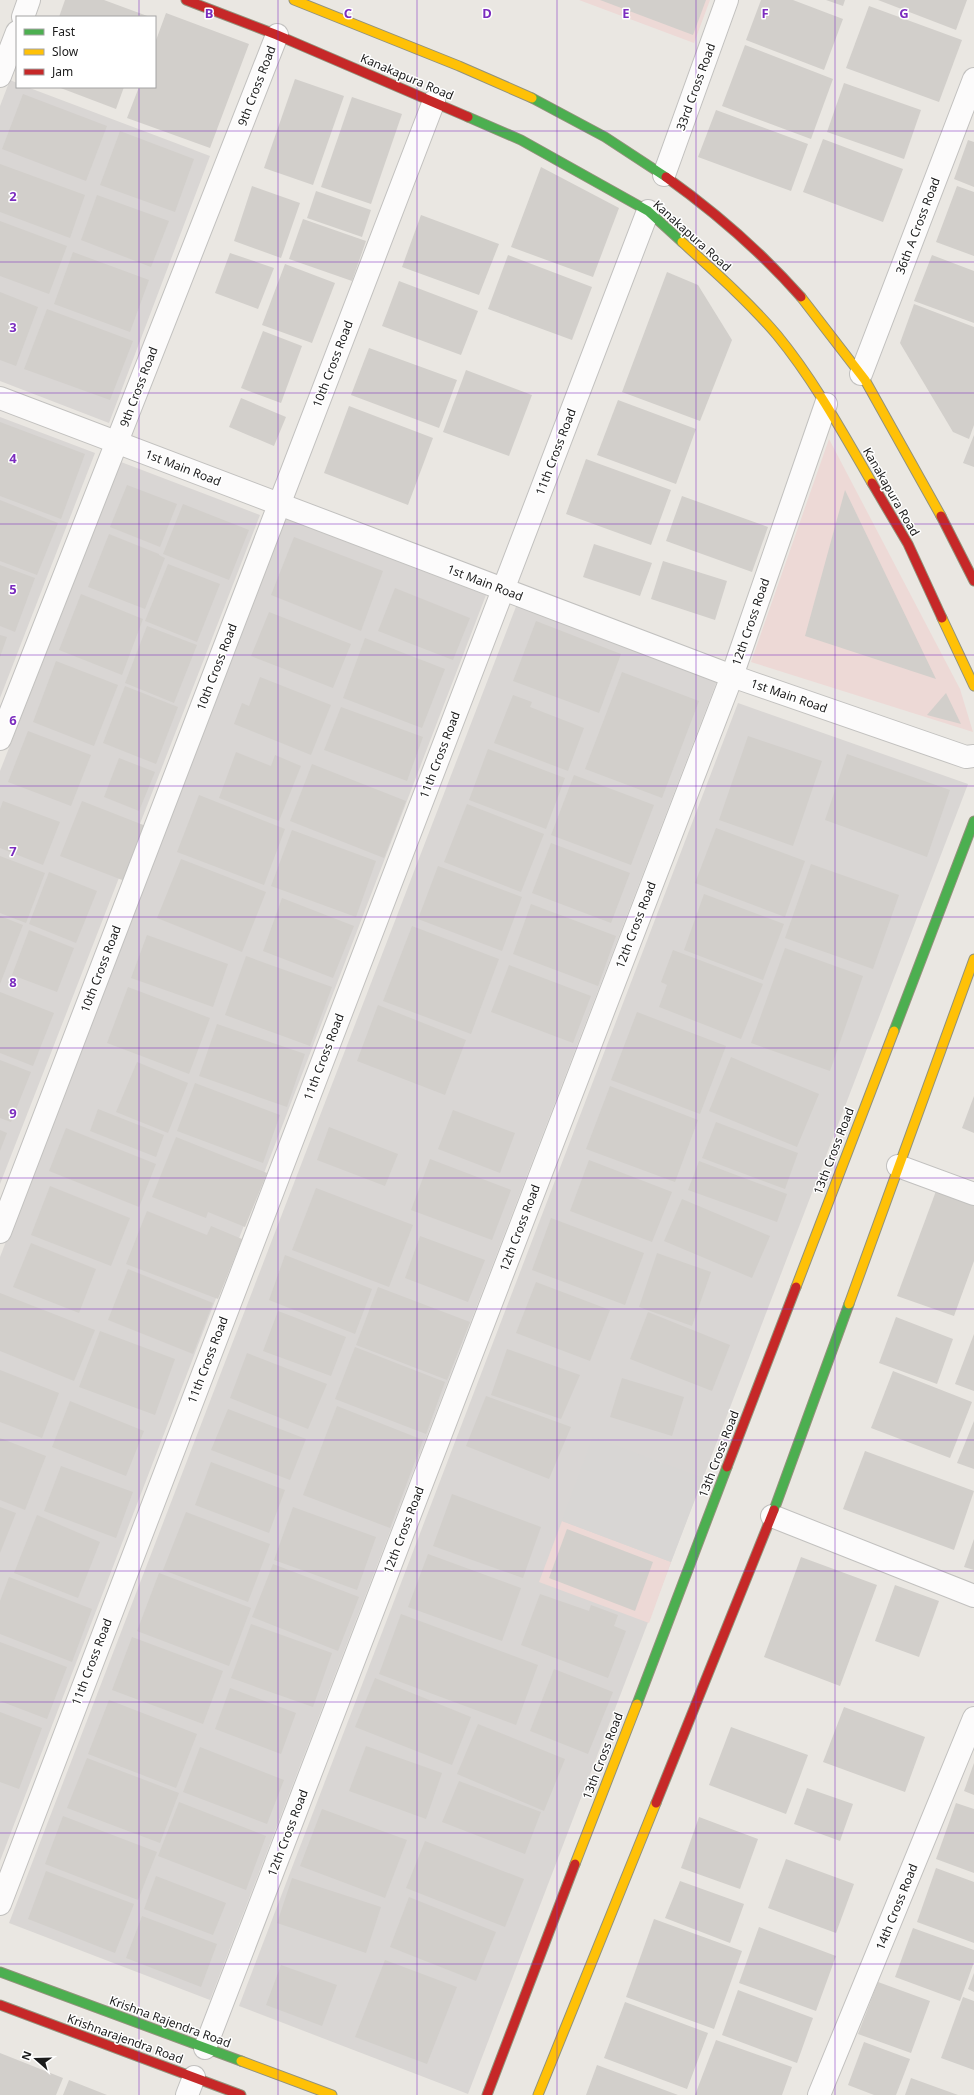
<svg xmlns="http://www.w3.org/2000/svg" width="974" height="2095" font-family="'Noto Sans',sans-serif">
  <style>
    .residential { fill: #d9d6d4 }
    .commercial { fill: #edd9d6 }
    .religious { fill: #d8d6d4 }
    .building { fill: #d2cfcb }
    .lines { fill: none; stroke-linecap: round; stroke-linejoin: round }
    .street-casing { stroke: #c2c1bf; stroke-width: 24 }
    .fast-casing { stroke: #92927b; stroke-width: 11 }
    .slow-casing { stroke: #92927b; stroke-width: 11 }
    .jam-casing { stroke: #92927b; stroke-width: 11 }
    .street { stroke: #fcfbfb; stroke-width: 22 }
    .fast { stroke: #4caf50; stroke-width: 9 }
    .slow { stroke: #ffc107; stroke-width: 9 }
    .jam { stroke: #c62828; stroke-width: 9 }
    .grid { fill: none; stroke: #7b2cbf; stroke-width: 1; stroke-opacity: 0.55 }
    .labels { text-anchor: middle; stroke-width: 3; stroke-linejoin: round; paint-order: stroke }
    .street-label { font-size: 12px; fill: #1b1b1b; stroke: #fff }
    .grid-label { font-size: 13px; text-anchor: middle; font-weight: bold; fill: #7b2cbf; stroke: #fff; stroke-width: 3; stroke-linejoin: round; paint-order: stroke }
  </style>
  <rect width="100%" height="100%" fill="#eae7e2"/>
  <g class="residential">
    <polygon points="10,80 17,83 17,87 27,87 210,156 109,423 0,381 0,106"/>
    <polygon points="0,417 95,453 0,698"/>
    <polygon points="121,462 260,515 0,1184 0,771"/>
    <polygon points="284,518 486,595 0,1861 0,1257"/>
    <polygon points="517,604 717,681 210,2000 9,1923"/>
    <polygon points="738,703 968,784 468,2094 239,2006"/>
  </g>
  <g class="commercial">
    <polygon points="579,0 710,0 694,43"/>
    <polygon points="829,439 960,689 973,732 751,662"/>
    <polygon points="562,1521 671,1562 649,1623 539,1582"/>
  </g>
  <polygon class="religious" points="593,1437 703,1478 671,1562 562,1521"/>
  <g class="building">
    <polygon points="65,0 104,0 150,17 59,17"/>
    <polygon points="600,0 706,0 693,35"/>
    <polygon points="761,0 793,0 843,19 824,70 746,40"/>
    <polygon points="826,0 845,0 843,6"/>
    <polygon points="878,0 967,0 956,30"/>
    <polygon points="869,6 962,40 939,102 846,68"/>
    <polygon points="166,13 249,44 210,148 127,118 139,87 155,87 155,43"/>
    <polygon points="745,45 833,79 811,139 722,106"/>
    <polygon points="295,79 344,96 313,185 264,168"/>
    <polygon points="844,83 921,110 904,159 827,132"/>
    <polygon points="58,87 124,87 116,109"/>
    <polygon points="23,94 107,126 86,181 2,149"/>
    <polygon points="352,97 402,114 371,204 321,187"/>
    <polygon points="716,110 808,144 791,191 698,157"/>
    <polygon points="120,131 194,159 175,212 100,185"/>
    <polygon points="823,139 903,169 883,222 803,192"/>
    <polygon points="968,140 974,142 974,187 954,179"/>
    <polygon points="0,164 85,195 70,238 0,212"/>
    <polygon points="541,167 619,208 593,277 511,247"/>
    <polygon points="252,186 300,203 281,258 234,241"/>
    <polygon points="957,186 974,192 974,256 936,242"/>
    <polygon points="316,191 371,210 362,237 307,218"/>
    <polygon points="97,195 169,221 151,267 81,240"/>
    <polygon points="421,215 499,244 479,295 402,267"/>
    <polygon points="303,219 366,241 352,281 289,259"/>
    <polygon points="0,221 67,246 49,294 0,276"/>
    <polygon points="73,252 149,280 130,332 54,304"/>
    <polygon points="230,253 274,268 258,309 215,293"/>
    <polygon points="508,255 592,287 572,340 488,309"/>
    <polygon points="932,255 974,271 974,323 914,301"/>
    <polygon points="285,264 335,283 312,343 262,325"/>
    <polygon points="667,272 698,285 732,340 700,421 622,392"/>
    <polygon points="399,281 478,311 461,355 382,326"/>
    <polygon points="0,292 38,307 16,366 0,360"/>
    <polygon points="914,304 974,327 974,425 969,439 953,432 900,343"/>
    <polygon points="47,309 133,341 110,400 24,369"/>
    <polygon points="263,331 302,346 281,403 241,388"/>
    <polygon points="369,348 457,380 439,428 351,395"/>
    <polygon points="466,370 532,395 509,456 443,432"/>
    <polygon points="241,398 286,417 274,446 229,427"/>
    <polygon points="618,400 696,429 676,484 597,455"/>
    <polygon points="349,406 433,438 408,505 324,473"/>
    <polygon points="0,422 85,454 61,519 0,496"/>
    <polygon points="974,435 974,467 963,463"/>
    <polygon points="586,459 671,490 651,545 566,514"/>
    <polygon points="127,485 177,504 160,547 110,527"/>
    <polygon points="845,490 936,679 805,636"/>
    <polygon points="682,496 768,527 752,572 666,541"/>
    <polygon points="0,500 58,523 37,575 0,561"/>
    <polygon points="183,504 249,530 229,580 163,554"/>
    <polygon points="109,534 159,554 159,555 165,558 145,609 88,587"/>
    <polygon points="294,537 383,571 361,631 271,595"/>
    <polygon points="594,544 652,563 640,596 583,577"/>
    <polygon points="663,561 727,581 715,620 651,599"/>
    <polygon points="168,564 220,584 197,642 145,621"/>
    <polygon points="0,565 35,578 15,632 0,626"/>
    <polygon points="395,588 470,618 453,660 378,631"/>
    <polygon points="81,594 143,619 122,675 59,650"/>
    <polygon points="269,612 351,644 333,688 251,656"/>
    <polygon points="536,621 621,654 599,713 513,681"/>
    <polygon points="147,626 197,645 174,703 125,683"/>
    <polygon points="0,635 7,637 0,657"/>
    <polygon points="365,638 445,669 422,728 343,698"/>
    <polygon points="56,661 118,685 94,746 33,722"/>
    <polygon points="622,672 699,701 662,798 585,769"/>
    <polygon points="260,677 331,705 311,755 234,724 242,703 249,706"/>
    <polygon points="125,686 178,707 156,764 103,743"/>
    <polygon points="946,693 961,724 927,715"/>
    <polygon points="513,695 532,702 530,707 584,728 568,771 494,743"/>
    <polygon points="341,707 423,737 407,781 324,750"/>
    <polygon points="28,731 91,755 71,806 8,782"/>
    <polygon points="748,736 822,761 793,846 719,820"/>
    <polygon points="488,749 565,778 546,829 469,800"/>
    <polygon points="236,752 271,766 275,755 301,766 279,821 219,798"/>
    <polygon points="847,754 950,790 927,857 825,820"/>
    <polygon points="119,758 155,772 139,811 104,797"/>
    <polygon points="312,764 406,801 384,858 290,821"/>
    <polygon points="574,775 654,805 631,865 551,835"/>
    <polygon points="199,795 285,829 264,885 177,852"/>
    <polygon points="3,801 60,822 43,865 0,848 0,809"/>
    <polygon points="82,801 151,828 130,883 60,856"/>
    <polygon points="467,804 544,834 521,892 444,862"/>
    <polygon points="716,828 805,861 785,917 695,883"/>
    <polygon points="292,830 376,861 356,917 271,886"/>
    <polygon points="551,843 630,873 611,923 532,893"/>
    <polygon points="0,856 45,873 26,923 0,913"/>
    <polygon points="181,859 266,892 242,952 157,918"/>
    <polygon points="811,864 899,895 873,969 785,938"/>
    <polygon points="438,866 522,897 502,951 418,919"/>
    <polygon points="49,872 97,891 76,943 29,924"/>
    <polygon points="704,894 784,924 763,980 684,950"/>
    <polygon points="282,898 354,926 333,978 263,951"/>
    <polygon points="531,904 616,936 598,986 513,954"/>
    <polygon points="0,916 23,925 0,984"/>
    <polygon points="412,926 499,959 471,1034 383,1001"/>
    <polygon points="29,930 74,948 57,992 12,975"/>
    <polygon points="147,935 228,964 213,1007 131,978"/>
    <polygon points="785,948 863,976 830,1071 751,1043"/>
    <polygon points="673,950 763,984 741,1039 659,1007 667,985 661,982"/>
    <polygon points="246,956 332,987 310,1046 225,1015"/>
    <polygon points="509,965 591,996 573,1043 491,1012"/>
    <polygon points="128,987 210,1018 189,1074 107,1043"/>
    <polygon points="0,992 54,1013 33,1066 0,1053"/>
    <polygon points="378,1005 466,1040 445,1095 357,1061"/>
    <polygon points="637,1012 726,1046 700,1114 611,1080"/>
    <polygon points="217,1024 305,1054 287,1107 199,1076"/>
    <polygon points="731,1057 819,1094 797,1147 709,1111"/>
    <polygon points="0,1060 31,1072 11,1122 0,1118"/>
    <polygon points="137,1062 188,1083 168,1133 116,1112"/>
    <polygon points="195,1083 280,1115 263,1163 177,1131"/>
    <polygon points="610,1086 698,1120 675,1182 586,1149"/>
    <polygon points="974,1096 974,1133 962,1128"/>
    <polygon points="98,1109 164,1135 156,1157 90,1131"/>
    <polygon points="453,1110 515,1133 500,1173 438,1149"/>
    <polygon points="716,1122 798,1153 785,1189 702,1158"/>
    <polygon points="329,1127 398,1154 385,1186 317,1160"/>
    <polygon points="66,1128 156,1164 139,1207 49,1171"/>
    <polygon points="0,1130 7,1133 0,1151"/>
    <polygon points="176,1137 267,1173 245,1227 208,1212 206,1218 152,1197"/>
    <polygon points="430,1159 511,1190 492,1240 411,1210"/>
    <polygon points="589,1160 672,1192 652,1242 570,1211"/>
    <polygon points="699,1161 787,1194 777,1222 688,1190"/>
    <polygon points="50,1186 130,1218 111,1266 31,1235"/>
    <polygon points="316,1188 413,1225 389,1287 292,1250"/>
    <polygon points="936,1191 974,1205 974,1261 954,1316 897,1296"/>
    <polygon points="682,1199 770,1236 752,1278 664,1241"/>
    <polygon points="147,1211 207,1235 211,1226 242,1239 218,1299 126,1264"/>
    <polygon points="551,1218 644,1253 625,1305 532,1270"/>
    <polygon points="420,1236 485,1260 468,1302 405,1278"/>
    <polygon points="31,1243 96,1269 79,1313 13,1287"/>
    <polygon points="657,1253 711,1272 692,1326 639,1307"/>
    <polygon points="285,1255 372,1289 355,1334 269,1300"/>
    <polygon points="128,1269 213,1303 193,1354 108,1320"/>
    <polygon points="536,1282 610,1310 590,1361 516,1333"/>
    <polygon points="378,1287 470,1322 447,1380 356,1345"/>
    <polygon points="0,1293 95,1330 74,1381 0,1351"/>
    <polygon points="278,1311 346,1337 331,1376 263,1351"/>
    <polygon points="648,1312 730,1345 712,1391 630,1359"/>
    <polygon points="896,1317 953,1339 937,1384 879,1363"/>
    <polygon points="100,1331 175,1359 155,1415 79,1387"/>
    <polygon points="974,1334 974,1391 955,1384"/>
    <polygon points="355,1347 445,1382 426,1434 335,1399"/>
    <polygon points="507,1349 580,1375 561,1419 491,1395"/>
    <polygon points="247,1353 327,1384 308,1429 230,1398"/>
    <polygon points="0,1370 59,1393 42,1438 0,1422"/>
    <polygon points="893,1371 972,1402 950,1458 871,1428"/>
    <polygon points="622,1378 684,1397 672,1436 610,1417"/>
    <polygon points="486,1396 571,1427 549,1479 466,1446"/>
    <polygon points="70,1401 144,1431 126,1476 52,1447"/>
    <polygon points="337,1406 423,1440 390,1528 303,1495"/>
    <polygon points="228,1409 306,1439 290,1480 211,1450"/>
    <polygon points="974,1421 974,1469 957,1463"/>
    <polygon points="0,1438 46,1456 25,1510 0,1500"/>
    <polygon points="865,1451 974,1491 954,1550 843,1509"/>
    <polygon points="211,1462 285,1490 269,1533 195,1505"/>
    <polygon points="61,1466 133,1492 116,1538 44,1511"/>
    <polygon points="452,1494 541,1527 523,1578 433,1546"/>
    <polygon points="0,1507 16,1513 0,1553"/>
    <polygon points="293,1507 376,1537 357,1590 274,1560"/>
    <polygon points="186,1512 270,1544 248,1602 163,1570"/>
    <polygon points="37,1515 100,1542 78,1598 14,1573"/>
    <polygon points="567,1529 653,1562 635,1611 549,1578"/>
    <polygon points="974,1539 974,1570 964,1567"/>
    <polygon points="428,1554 521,1588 502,1641 408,1607"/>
    <polygon points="801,1557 877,1585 840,1686 764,1657"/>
    <polygon points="273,1564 359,1597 338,1651 252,1617"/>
    <polygon points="159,1573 251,1608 229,1666 137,1631"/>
    <polygon points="9,1577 92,1609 72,1662 0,1634 0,1601"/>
    <polygon points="895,1585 939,1601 919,1657 875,1641"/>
    <polygon points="540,1594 589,1611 591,1605 618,1615 614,1626 626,1631 608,1678 521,1645"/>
    <polygon points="401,1614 538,1665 516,1725 379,1674"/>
    <polygon points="251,1624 332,1653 313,1707 231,1678"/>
    <polygon points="132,1637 223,1671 203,1724 112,1690"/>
    <polygon points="0,1642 67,1667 47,1719 0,1701"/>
    <polygon points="554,1669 613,1692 588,1754 530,1731"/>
    <polygon points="375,1678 471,1717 452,1765 355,1727"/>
    <polygon points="230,1688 296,1713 281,1754 215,1729"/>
    <polygon points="109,1700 197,1734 176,1788 88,1754"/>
    <polygon points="844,1707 925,1737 905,1792 823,1762"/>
    <polygon points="0,1712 42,1728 19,1789 0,1782"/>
    <polygon points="478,1724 565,1759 544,1811 457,1774"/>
    <polygon points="731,1727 808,1755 786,1814 709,1785"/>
    <polygon points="366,1746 442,1773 426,1819 349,1791"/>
    <polygon points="200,1747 284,1780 267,1824 183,1792"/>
    <polygon points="87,1758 179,1793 160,1843 67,1808"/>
    <polygon points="974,1763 974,1795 964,1791"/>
    <polygon points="459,1781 541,1812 525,1854 442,1822"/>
    <polygon points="807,1788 853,1804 840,1841 794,1824"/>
    <polygon points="179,1802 266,1836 246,1890 158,1856"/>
    <polygon points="956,1803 974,1809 974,1873 936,1859"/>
    <polygon points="322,1809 407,1840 385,1898 300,1866"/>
    <polygon points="63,1816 157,1852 138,1900 45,1864"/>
    <polygon points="699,1817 758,1839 740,1889 681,1868"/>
    <polygon points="425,1841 524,1879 505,1927 406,1888"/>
    <polygon points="786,1859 854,1884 836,1933 768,1908"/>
    <polygon points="936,1868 974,1882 974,1943 917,1922"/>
    <polygon points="46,1871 134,1904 115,1953 28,1919"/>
    <polygon points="156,1876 226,1903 213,1935 144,1909"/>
    <polygon points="292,1878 381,1907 366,1953 277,1923"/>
    <polygon points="680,1881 744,1904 730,1943 665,1918"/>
    <polygon points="409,1897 496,1932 476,1981 390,1947"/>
    <polygon points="142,1916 217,1944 201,1987 126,1958"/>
    <polygon points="654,1919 742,1951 714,2029 626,1997"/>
    <polygon points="759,1927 836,1956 816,2011 739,1983"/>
    <polygon points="913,1928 974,1950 974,1962 960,2001 895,1977"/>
    <polygon points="385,1960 457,1987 427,2064 355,2037"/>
    <polygon points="281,1965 337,1985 322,2026 266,2005"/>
    <polygon points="974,1973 974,1992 968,1989"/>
    <polygon points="878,1982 930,2001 911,2053 858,2034"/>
    <polygon points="738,1990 813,2018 797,2063 722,2035"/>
    <polygon points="963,1997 974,2001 974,2070 941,2058"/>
    <polygon points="625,2002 708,2033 687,2089 604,2058"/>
    <polygon points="716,2040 792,2067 782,2095 695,2095"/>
    <polygon points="864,2042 910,2059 896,2095 874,2095 848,2085"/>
    <polygon points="0,2053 63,2078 56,2095 0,2095"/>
    <polygon points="597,2065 678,2095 586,2095"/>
    <polygon points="911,2078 958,2095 905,2095"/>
    <polygon points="69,2080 107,2095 63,2095"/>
  </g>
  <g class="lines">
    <g class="street-casing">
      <g id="street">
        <polyline points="23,17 29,0"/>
        <polyline points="0,76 17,32"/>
        <polyline points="664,175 727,0"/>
        <polyline points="861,374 974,79"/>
        <polyline points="0,398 732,676 966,757 974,756"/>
        <polyline points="0,739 277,35"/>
        <polyline points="898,1166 974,1194"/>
        <polyline points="0,1232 434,101"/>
        <polyline points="772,1516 974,1596"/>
        <polyline points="0,1904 648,211"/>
        <polyline points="205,2048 732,676 826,404"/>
        <polyline points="187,2095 194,2077"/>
        <polyline points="819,2095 974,1718"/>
      </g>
    </g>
    <g class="fast-casing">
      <g id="fast">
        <polyline points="532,98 605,137 666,177"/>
        <polyline points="468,117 521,140 648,211 682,242"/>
        <polyline points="894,1031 974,821"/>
        <polyline points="774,1510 849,1304"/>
        <polyline points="637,1704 727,1467"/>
        <polyline points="0,1972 241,2061"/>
      </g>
    </g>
    <g class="slow-casing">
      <g id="slow">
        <polyline points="294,0 459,66 532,98"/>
        <path d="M682,242C714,271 749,302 777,335C814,380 843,433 872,483"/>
        <polyline points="801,297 865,380 941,516"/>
        <polyline points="942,618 974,686"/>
        <polyline points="796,1287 894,1031"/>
        <polyline points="849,1304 974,959"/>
        <polyline points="575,1864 637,1704"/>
        <polyline points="241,2061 332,2095"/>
        <polyline points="538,2095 656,1803"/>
      </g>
    </g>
    <g class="jam-casing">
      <g id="jam">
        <polyline points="186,0 277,35 468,117"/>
        <path d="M666,177C715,212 761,252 801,297"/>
        <polyline points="872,483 908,544 942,618"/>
        <polyline points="941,516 974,581"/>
        <polyline points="727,1467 796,1287"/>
        <polyline points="656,1803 774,1510"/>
        <polyline points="0,2005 241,2095"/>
        <polyline points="487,2095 575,1864"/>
      </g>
    </g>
    <use href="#street" class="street"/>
    <use href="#fast" class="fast"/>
    <use href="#slow" class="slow"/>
    <use href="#jam" class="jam"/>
  </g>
  <path class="grid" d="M139,0V17M278,0V2095M417,0V2095M557,0V2095M696,0V2095M835,0V2095M139,87V2095M0,131H974M0,262H974M0,393H974M0,524H974M0,655H974M0,786H974M0,917H974M0,1048H974M0,1178H974M0,1309H974M0,1440H974M0,1571H974M0,1702H974M0,1833H974M0,1964H974"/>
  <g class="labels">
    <g class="street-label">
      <text transform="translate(407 77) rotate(23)" y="4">Kanakapura Road</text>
      <text transform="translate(257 86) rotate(-69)" y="4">9th Cross Road</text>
      <text transform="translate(696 87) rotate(-70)" y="4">33rd Cross Road</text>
      <text transform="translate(918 226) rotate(-69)" y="4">36th A Cross Road</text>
      <text transform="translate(692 236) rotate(42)" y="4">Kanakapura Road</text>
      <text transform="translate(333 364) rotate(-69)" y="4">10th Cross Road</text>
      <text transform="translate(139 387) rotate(-69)" y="4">9th Cross Road</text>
      <text transform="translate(556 452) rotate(-69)" y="4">11th Cross Road</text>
      <text transform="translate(183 468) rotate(21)" y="4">1st Main Road</text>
      <text transform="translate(891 492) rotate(60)" y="4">Kanakapura Road</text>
      <text transform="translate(485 583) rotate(21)" y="4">1st Main Road</text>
      <text transform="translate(751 622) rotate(-71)" y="4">12th Cross Road</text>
      <text transform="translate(217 667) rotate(-69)" y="4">10th Cross Road</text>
      <text transform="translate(789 696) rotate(19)" y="4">1st Main Road</text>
      <text transform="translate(440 755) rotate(-69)" y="4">11th Cross Road</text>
      <text transform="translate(636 925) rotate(-69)" y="4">12th Cross Road</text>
      <text transform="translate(101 969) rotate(-69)" y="4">10th Cross Road</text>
      <text transform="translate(324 1057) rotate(-69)" y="4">11th Cross Road</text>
      <text transform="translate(834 1151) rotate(-69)" y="4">13th Cross Road</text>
      <text transform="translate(520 1228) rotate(-69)" y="4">12th Cross Road</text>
      <text transform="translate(208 1360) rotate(-69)" y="4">11th Cross Road</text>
      <text transform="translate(719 1454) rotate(-69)" y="4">13th Cross Road</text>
      <text transform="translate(404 1530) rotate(-69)" y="4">12th Cross Road</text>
      <text transform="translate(92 1662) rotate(-69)" y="4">11th Cross Road</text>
      <text transform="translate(603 1756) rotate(-69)" y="4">13th Cross Road</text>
      <text transform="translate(288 1833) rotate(-69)" y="4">12th Cross Road</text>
      <text transform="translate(897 1907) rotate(-68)" y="4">14th Cross Road</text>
      <text transform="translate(170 2022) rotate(20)" y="4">Krishna Rajendra Road</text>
      <text transform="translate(125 2039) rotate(20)" y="4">Krishnarajendra Road</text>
    </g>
  </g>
  <g class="grid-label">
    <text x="209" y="18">B</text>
    <text x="348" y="18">C</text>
    <text x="487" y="18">D</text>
    <text x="626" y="18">E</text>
    <text x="765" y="18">F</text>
    <text x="904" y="18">G</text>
    <text x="13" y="201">2</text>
    <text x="13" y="332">3</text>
    <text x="13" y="463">4</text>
    <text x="13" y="594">5</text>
    <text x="13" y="725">6</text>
    <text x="13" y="856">7</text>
    <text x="13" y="987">8</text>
    <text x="13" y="1118">9</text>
  </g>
  <rect x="16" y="16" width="140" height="72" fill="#ffffff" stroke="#a4a4a4"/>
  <rect x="24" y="29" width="20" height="6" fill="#4caf50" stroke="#a4a4a4"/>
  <text x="52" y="36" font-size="12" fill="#1b1b1b">Fast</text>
  <rect x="24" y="49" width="20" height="6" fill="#ffc107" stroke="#a4a4a4"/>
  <text x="52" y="56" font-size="12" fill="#1b1b1b">Slow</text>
  <rect x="24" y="69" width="20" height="6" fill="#c62828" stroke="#a4a4a4"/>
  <text x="52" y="76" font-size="12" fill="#1b1b1b">Jam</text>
  <g transform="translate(36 2059) rotate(290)" stroke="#ffffff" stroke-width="3" paint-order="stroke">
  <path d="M0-3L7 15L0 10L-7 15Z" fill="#1b1b1b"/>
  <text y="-6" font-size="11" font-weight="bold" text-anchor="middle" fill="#1b1b1b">N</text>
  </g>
</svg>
